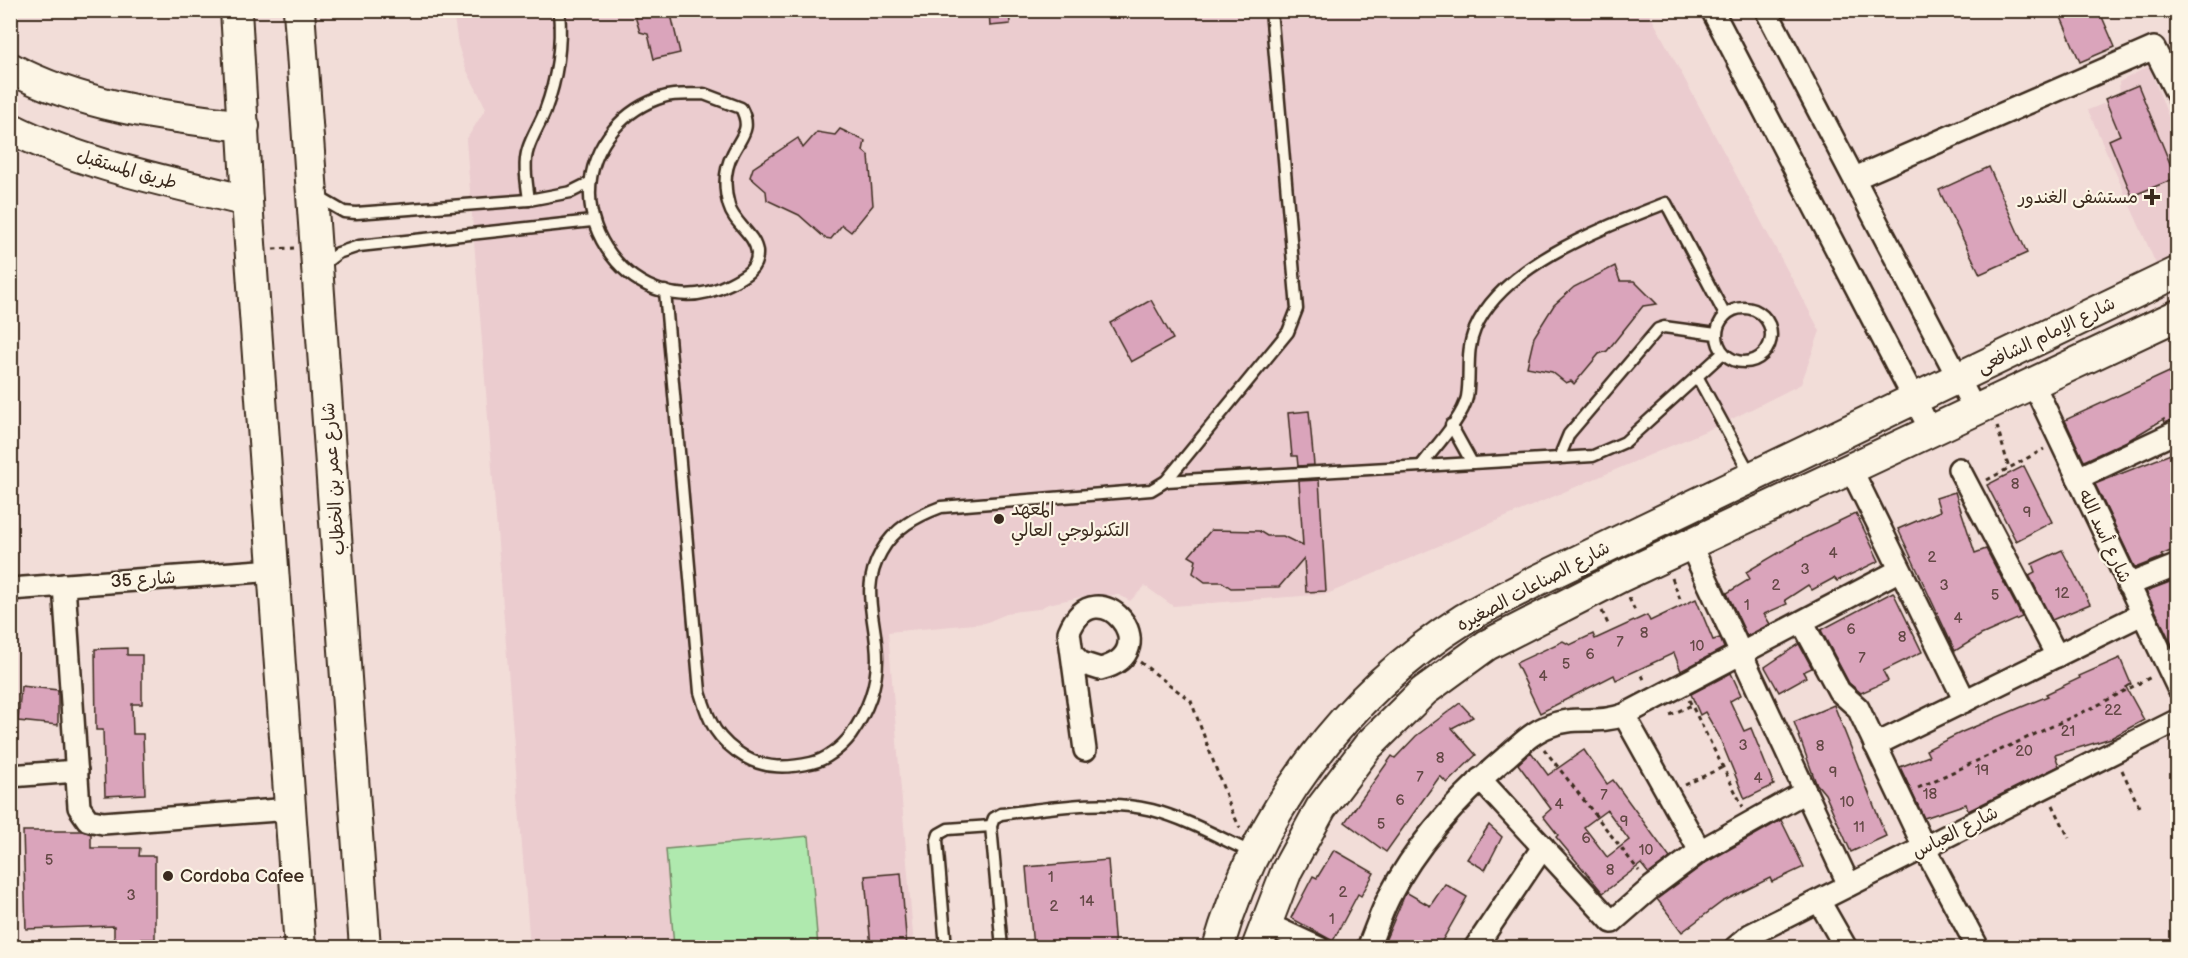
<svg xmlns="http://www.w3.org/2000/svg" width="2188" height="958" font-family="'Balsamiq Sans','Playpen Sans Arabic',sans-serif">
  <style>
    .built { fill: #ebcccf }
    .green { fill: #afe9ae; stroke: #758a66; stroke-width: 1.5 }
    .building { fill: #daa4bb; stroke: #3b2a1e; stroke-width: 1.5; fill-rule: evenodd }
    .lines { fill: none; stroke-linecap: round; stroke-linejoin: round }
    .lane-casing { stroke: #3b2a1e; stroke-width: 15 }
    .street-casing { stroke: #3b2a1e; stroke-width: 26 }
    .secondary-casing { stroke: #3b2a1e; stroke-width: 34 }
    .path { stroke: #3b2a1e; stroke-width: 3; stroke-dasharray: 4.5 4.5; stroke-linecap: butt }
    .lane { stroke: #fcf5e5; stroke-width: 10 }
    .street { stroke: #fcf5e5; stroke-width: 21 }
    .secondary { stroke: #fcf5e5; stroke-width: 30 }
    .poi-dot { fill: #3b2a1e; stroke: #fcf5e5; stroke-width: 2 }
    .labels { text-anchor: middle; stroke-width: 4.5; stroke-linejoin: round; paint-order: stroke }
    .number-label { font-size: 15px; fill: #634845 }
    .street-label { font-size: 18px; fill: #3b2a1e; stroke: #fcf5e5 }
    .poi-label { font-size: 18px; fill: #3b2a1e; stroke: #fcf5e5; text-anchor: start }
  </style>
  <rect width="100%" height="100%" fill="#f2ddd8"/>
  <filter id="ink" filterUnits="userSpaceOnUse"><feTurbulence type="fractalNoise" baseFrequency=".0167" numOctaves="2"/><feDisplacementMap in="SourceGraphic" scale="12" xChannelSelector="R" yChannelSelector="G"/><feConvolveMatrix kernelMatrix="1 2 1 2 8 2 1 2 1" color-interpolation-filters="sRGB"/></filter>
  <g filter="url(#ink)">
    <g class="built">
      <polygon points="453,11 1648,11 1820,331 1801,384 1724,423 1327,594 1173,606 1145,586 1130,601 1119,595 1085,596 1048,604 1039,609 1011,612 985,623 888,632 914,947 530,947 466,140 486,108 465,67 458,45"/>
      <polygon points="2149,66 2177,139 2177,254 2156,264 2088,110 2120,97 2119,82"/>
    </g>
    <polygon class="green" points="809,836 818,947 674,947 666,849"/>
    <g class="building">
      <polygon points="633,10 670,10 680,53 654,59 648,34 640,32"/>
      <polygon points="989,10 1009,10 1010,24 990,26"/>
      <polygon points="2058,10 2099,10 2115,47 2080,62"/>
      <polygon points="2138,85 2176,178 2132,196 2109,140 2120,135 2105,99"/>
      <polygon points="840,129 865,141 863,151 869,156 873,205 851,232 842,225 831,239 825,238 799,215 767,200 766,191 750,177 753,168 798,138 803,148 817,132 835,135"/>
      <polygon points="1989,167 2027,253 1980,274 1939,190"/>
      <polygon points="1615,266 1620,281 1634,281 1657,304 1643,306 1607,351 1599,354 1574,384 1571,381 1566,383 1552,372 1527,367 1534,337 1554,305 1574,287"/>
      <polygon points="1151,300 1173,339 1131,362 1110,323"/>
      <polygon points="2178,368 2178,418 2165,423 2164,419 2129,440 2084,461 2065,420"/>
      <polygon points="1309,411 1314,465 1298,466 1297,456 1292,456 1288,413"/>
      <polygon points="2178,451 2178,548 2161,555 2163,557 2135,568 2095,484"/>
      <polygon points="2024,466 2052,522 2016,541 1987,485"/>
      <polygon points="1319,480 1326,591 1306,592 1304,558 1279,587 1231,588 1222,582 1205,582 1193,573 1196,560 1189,556 1211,530 1259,531 1267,536 1283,536 1303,546 1299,481"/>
      <polygon points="1955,492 1975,553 1986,549 2022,617 1981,635 1955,651 1898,529 1940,511 1936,498"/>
      <polygon points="1856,513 1879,561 1837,581 1834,578 1812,590 1808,585 1785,600 1787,604 1764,614 1770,624 1747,636 1727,593 1750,579 1746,572 1802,539"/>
      <polygon points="2062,550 2090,604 2052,620 2029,575 2035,572 2032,564"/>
      <polygon points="2175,580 2178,584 2178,657 2146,591"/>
      <polygon points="1893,592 1922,652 1883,671 1888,681 1861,693 1849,683 1821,630"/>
      <polygon points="1696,599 1713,640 1720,638 1724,648 1681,671 1674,653 1616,680 1614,675 1540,713 1516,663 1563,641 1570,645 1593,634 1595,639 1647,615 1650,621"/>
      <polygon points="1799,644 1812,668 1803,672 1806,677 1779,692 1765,667"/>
      <polygon points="127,648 127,655 142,655 142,704 132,704 133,734 143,734 145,794 105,796 103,730 96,730 95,649"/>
      <polygon points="2120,658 2131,684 2126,687 2144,720 2111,738 2055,755 2059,766 1968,811 1966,804 1924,818 1900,767 1929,756 1926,750 1962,732 2048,696 2046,694 2080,678 2079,676"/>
      <polygon points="1731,673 1741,695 1730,701 1744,731 1751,728 1774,785 1745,799 1719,736 1705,712 1700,715 1691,694"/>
      <polygon points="21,686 58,690 58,725 18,721"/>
      <polygon points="1460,703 1473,717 1452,728 1476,755 1447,783 1440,776 1386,852 1345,822 1392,756 1395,758 1416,736"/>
      <polygon points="1834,705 1886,836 1851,852 1825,794 1816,783 1794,722"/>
      <path d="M1584,750L1607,784L1613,780L1670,858L1649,874L1641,864L1603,893L1556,837L1558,835L1543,816L1551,809L1518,764L1531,752L1548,775ZM1607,810L1629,840L1607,857L1584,827Z"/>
      <polygon points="1781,820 1804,867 1772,882 1770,878 1722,902 1682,932 1657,899 1707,862"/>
      <polygon points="1489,825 1502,837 1485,870 1467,859"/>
      <polygon points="23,831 83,831 91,834 91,848 140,848 139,856 155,856 155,939 114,939 114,926 26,929"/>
      <polygon points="1334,850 1374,873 1361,896 1358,894 1333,941 1291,918 1313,876 1317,878"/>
      <polygon points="1108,860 1115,948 1033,948 1026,867"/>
      <polygon points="901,873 907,948 871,948 865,876"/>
      <polygon points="1445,884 1467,897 1438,948 1382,948 1406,892 1430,906"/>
    </g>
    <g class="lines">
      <g class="lane-casing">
        <g id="lane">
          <path d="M704,94L741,108C752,129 742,135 733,153C724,170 724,189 729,206C734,224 755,234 757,252C758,270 743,277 729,284C637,331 545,211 614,129C627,114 643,103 663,97C675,93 691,95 704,94Z"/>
          <polyline points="318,197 344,212 356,213 529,200 571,192 589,183"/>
          <path d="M529,200C527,184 523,164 528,149C532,136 540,124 545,111C557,79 562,44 559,10"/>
          <polyline points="321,266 338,253 359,246 592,221"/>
          <path d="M665,291L700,692C709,723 717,740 745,757C766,769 788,768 811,763C826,760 842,747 851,735C867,712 877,687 877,659C877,619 859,591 881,552C894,528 917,516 941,507L1151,490L1166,481L1288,332L1297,309L1271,10"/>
          <circle cx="1744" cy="335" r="27"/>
          <polyline points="1697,376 1752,477"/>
          <polyline points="1451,425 1472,463"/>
          <polyline points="1559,458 1569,434 1658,329 1664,327 1716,334"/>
          <path d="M1421,466C1434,448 1463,418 1467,397C1471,374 1465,352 1475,329C1503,264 1605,227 1666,203L1725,315"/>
          <polyline points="1166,481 1593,456 1625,442 1723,353"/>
          <polyline points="946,948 937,840 939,834 948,829 991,826"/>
          <path d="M1002,948L991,826L994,818L1001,814C1050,808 1103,798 1152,810C1187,819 1220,838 1253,853"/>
        </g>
      </g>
      <g class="street-casing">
        <g id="street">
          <polyline points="1712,10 1931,431"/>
          <polyline points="1766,10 1975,410"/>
          <polyline points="1855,178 2154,48 2178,96"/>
          <polyline points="2033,383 2178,688"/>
          <polyline points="1851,469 1965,701"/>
          <polyline points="1959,469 2057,656"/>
          <polyline points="2078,478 2178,431"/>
          <polyline points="1690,544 1849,885"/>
          <polyline points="64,585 79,807 88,820 103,823 291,809"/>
          <polyline points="2128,585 2178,565"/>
          <polyline points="10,589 275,570"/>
          <polyline points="1802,622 1839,691 1858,708 1924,847 1978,948"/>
          <path d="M1074,656L1081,663L1100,669C1170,652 1096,565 1069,632L1085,750"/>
          <polyline points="1624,715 1700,851"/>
          <polyline points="1875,745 2142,614"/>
          <polyline points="10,776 77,771"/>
          <polyline points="1480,779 1612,922 1652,887 1700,851 1805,792"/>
          <polyline points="1819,901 1846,948"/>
          <polyline points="1265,923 1319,948"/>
          <path d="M1368,948C1375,931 1381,913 1389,897C1417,843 1459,797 1505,758C1519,746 1532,732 1549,726C1575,715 1596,725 1624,715L1900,570"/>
          <polyline points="1475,948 1543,847"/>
          <polyline points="1735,948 1750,935 2178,720"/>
        </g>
      </g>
      <g class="secondary-casing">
        <g id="secondary">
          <polyline points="236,10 247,201 300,948"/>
          <polyline points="299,10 365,948"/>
          <path d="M10,68C83,107 163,116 244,126"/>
          <path d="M10,128C84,165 167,181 247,201"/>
          <path d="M1218,948C1257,813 1345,694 1464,619C1487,605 1512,594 1536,581L2178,272"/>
          <polyline points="1257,948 1287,870 1321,808 1368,746 1424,691 1487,645 1620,577 2178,315"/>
        </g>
      </g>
      <g class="path">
        <polyline points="273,249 294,248"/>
        <polyline points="1997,426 2009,468"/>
        <polyline points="1987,480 2044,449"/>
        <polyline points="1672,578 1680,599"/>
        <polyline points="1629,598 1636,613"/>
        <polyline points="1602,611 1608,624"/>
        <polyline points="1140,662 1191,701 1231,809 1240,828"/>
        <polyline points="1642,675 1645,682"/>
        <polyline points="1689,700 1743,807"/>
        <polyline points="1670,715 1692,705"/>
        <polyline points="1544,749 1639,871"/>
        <polyline points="2122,770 2140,809"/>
        <polyline points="1685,785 1723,767"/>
        <polyline points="1918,788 2096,706 2153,676"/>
        <polyline points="2053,805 2069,838"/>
      </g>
      <use href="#lane" class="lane"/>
      <use href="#street" class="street"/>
      <use href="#secondary" class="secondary"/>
    </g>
  </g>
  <g class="poi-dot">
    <path d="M2149 188h6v6h6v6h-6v6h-6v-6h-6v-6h6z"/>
    <circle cx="999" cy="519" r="6"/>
    <circle cx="168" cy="876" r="6"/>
  </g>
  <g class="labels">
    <g class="number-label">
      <text x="2015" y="489">8</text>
      <text x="2027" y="517">9</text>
      <text x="1833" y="558">4</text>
      <text x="1932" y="562">2</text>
      <text x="1805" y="574">3</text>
      <text x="1776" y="590">2</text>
      <text x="1944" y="590">3</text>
      <text x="2062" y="598">12</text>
      <text x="1995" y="600">5</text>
      <text x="1747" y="610">1</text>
      <text x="1958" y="623">4</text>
      <text x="1851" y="634">6</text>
      <text x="1644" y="638">8</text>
      <text x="1902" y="642">8</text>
      <text x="1620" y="647">7</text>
      <text x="1697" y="651">10</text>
      <text x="1590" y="659">6</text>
      <text x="1862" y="663">7</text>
      <text x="1566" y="669">5</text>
      <text x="1543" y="681">4</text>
      <text x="2113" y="715">22</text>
      <text x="2068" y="736">21</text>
      <text x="1743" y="750">3</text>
      <text x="1820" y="751">8</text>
      <text x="2024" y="756">20</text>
      <text x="1440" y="763">8</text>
      <text x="1982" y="775">19</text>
      <text x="1833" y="777">9</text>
      <text x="1420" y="782">7</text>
      <text x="1758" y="783">4</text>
      <text x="1930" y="799">18</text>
      <text x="1604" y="800">7</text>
      <text x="1400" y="805">6</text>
      <text x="1847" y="807">10</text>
      <text x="1559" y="809">4</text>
      <text x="1624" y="826">9</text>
      <text x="1381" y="829">5</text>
      <text x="1859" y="832">11</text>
      <text x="1586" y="843">6</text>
      <text x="1646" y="855">10</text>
      <text x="49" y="865">5</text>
      <text x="1610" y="875">8</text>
      <text x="1051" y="882">1</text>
      <text x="1343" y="897">2</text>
      <text x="131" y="900">3</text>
      <text x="1087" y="906">14</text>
      <text x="1054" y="911">2</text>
      <text x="1332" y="924">1</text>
    </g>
    <g class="street-label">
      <text transform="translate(127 169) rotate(16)" y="6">طريق المستقبل</text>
      <text transform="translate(2046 335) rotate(-26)" y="6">شارع الإمام الشافعى</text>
      <text transform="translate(333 479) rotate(-94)" y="6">شارع عمر بن الخطاب</text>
      <text transform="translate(2105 536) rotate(65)" y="6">شارع أسد الله</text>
      <text transform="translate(143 579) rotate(-4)" y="6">شارع 35</text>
      <text transform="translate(1533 586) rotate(-28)" y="6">شارع الصناعات الصغيره</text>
      <text transform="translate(1955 832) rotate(-27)" y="6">شارع العباس</text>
    </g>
    <g class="poi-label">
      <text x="2138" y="203" text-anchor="end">مستشفى الغندور</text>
      <text x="1011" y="515">المعهد<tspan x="1011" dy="21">التكنولوجي العالي</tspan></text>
      <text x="180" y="882">Cordoba Cafee</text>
    </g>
  </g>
  <rect width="2188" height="958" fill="none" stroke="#fcf5e5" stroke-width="36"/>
  <rect x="18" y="18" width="2152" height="922" fill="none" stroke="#3b2a1e" stroke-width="2" filter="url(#ink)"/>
</svg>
